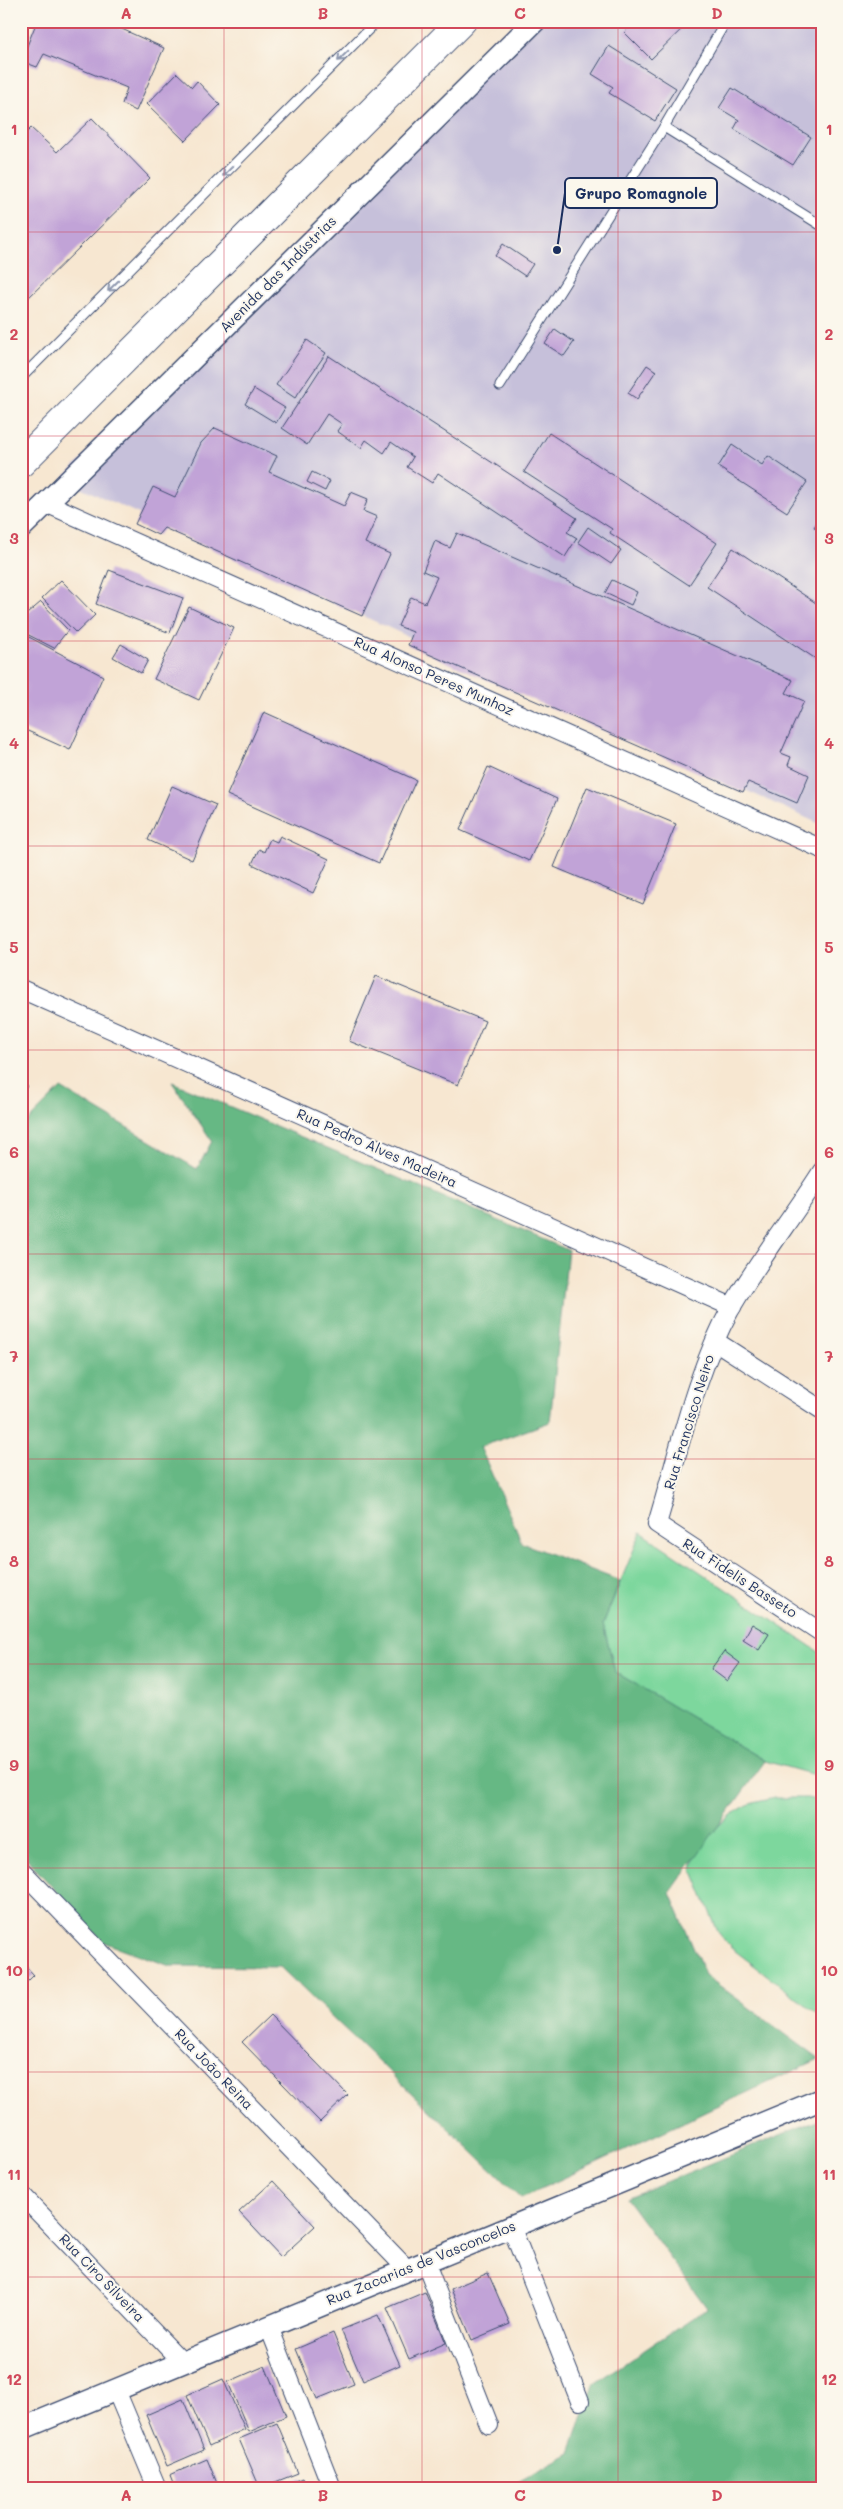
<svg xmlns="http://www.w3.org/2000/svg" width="843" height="2509" font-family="Mali,sans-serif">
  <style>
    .industrial { fill: #c6c0da }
    .green { fill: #7dd79d; stroke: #4c837e }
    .forest { fill: #66b884; stroke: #407471 }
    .building { fill: #c1a3d7 }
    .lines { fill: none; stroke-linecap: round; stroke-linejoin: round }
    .service-casing { stroke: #3c4b6f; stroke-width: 11 }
    .minor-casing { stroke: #3c4b6f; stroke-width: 20 }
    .tertiary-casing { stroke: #3c4b6f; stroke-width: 24 }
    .primary-casing { stroke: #3c4b6f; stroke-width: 30 }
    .service { stroke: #fff; stroke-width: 9 }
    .minor { stroke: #fff; stroke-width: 18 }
    .tertiary { stroke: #fff; stroke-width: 21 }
    .primary { stroke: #fff; stroke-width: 28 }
    .oneway { stroke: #8d97ae }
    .grid { fill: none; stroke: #d1495b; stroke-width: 1; stroke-opacity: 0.55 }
    .labels { text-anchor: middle; stroke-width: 4; stroke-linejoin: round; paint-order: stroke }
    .street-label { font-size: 14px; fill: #1b2f5e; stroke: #fbf7ec }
    .leader { fill: none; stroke: #1b2f5e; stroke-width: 2 }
    .callout-dot { fill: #1b2f5e; stroke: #fbf7ec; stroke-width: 2 }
    .callout { fill: #fbf7ec; stroke: #1b2f5e; stroke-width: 2 }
    .callout-label { font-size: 15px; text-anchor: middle; font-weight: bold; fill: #1b2f5e }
    .neatline { fill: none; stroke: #d1495b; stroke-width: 2 }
    .grid-label { font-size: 16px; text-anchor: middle; font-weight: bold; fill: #d1495b }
  </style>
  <rect width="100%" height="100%" fill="#fbf7ec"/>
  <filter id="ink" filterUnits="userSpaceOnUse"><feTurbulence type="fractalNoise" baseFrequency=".02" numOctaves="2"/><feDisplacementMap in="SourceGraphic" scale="10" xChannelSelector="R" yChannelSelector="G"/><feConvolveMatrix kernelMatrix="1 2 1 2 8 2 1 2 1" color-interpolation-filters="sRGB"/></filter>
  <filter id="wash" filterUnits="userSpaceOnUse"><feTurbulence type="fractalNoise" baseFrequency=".0096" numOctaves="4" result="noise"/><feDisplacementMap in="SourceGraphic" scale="20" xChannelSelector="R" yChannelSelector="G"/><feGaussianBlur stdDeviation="1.12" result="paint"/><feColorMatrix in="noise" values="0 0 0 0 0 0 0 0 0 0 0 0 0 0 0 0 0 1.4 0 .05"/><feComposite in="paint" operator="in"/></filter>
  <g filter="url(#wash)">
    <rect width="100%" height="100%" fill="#f7e7d1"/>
    <polygon class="industrial" points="521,21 822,21 822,825 62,479"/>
    <g class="green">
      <polygon points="641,1532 822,1654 822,1777 765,1761 615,1672 603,1624"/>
      <path d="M774,1798H807L822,1801V2017L730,1947L718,1932L692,1869C697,1844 722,1819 744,1807C752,1802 764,1801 774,1798Z"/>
    </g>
    <g class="forest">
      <polygon points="172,1082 568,1250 550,1422 480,1447 522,1543 620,1581 603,1624 615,1672 765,1761 670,1893 705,1975 819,2059 521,2198 280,1967 170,1966 103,1942 21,1853 21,1128 61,1088 197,1169 212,1141"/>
      <polygon points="822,2118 822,2488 507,2488 570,2453 594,2384 707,2308 626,2198"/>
    </g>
    <g id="blocks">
      <g class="building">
        <polygon points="37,21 104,21 164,48 136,111 122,104 127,88 44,54 37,67 21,61"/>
        <polygon points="636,21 690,21 651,59 624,32"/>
        <polygon points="609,46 676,88 655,121 609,93 613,87 592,74"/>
        <polygon points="177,73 192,87 197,81 220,105 185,141 147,104"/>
        <polygon points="732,88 811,137 793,165 734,129 739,120 719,108"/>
        <polygon points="92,118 150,178 21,305 21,138 31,128 57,152"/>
        <polygon points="503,244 533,264 525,276 495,256"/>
        <polygon points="555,329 574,342 564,356 545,344"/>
        <polygon points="307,340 326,353 295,398 276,385"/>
        <polygon points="329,356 577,518 567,532 577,538 565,557 438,473 432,483 407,467 413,457 391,442 384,453 366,440 361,448 337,431 342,424 327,414 307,445 282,428"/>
        <polygon points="647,365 656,371 637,399 628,393"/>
        <polygon points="254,389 285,408 276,423 245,404"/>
        <polygon points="215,428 277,456 269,472 344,506 351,492 368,499 363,511 377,517 365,543 390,554 362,616 164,528 158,535 135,524 153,487 175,497 201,443"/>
        <polygon points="549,433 717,543 689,585 610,533 612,529 524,472"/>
        <polygon points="732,445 762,465 768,456 807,482 787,512 718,467"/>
        <polygon points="312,472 330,481 325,491 307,482"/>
        <polygon points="822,515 822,532 814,527"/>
        <polygon points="588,527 621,550 611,564 578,542"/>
        <polygon points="457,533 793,680 786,693 804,701 781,753 791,757 788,765 809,775 797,803 748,782 743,792 408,645 413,632 398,626 411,597 425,603 437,577 423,571 435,541 450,548"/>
        <polygon points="733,548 822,607 822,663 707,587"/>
        <polygon points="109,570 183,598 170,633 96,604"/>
        <polygon points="61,580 95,615 76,633 42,598"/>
        <polygon points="612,580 637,592 631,605 605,593"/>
        <polygon points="41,602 68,630 54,648 21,631 21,619"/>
        <polygon points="189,607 234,628 199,700 154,679"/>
        <polygon points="25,635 103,676 70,750 21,728 21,639"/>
        <polygon points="121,644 148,660 141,673 113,657"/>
        <polygon points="264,712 416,780 379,863 227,795"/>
        <polygon points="488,767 557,799 529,861 460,830"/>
        <polygon points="172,786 216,805 192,860 148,840"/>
        <polygon points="587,787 676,824 643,904 554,867"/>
        <polygon points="280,836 329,859 313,893 252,864 259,849 264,852 270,839 277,842"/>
        <polygon points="376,976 485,1021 458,1085 349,1041"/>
        <polygon points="21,1079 28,1086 21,1092"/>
        <polygon points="752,1624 769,1634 759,1650 743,1640"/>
        <polygon points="724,1651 740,1663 727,1681 711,1669"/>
        <polygon points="21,1961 34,1975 21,1988"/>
        <polygon points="270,2015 348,2095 320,2122 242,2042"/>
        <polygon points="273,2181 315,2226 281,2257 239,2212"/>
        <polygon points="488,2273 510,2324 472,2340 451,2289"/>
        <polygon points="425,2292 446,2343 409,2359 387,2308"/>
        <polygon points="378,2315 400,2365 363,2381 341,2330"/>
        <polygon points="333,2333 354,2384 317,2399 296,2349"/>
        <polygon points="265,2366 286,2416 249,2432 228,2382"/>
        <polygon points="223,2379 245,2429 209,2446 187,2395"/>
        <polygon points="183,2399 204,2450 167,2466 146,2415"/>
        <polygon points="277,2423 298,2473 260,2488 239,2439"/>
        <polygon points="207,2459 219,2488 175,2488 170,2475"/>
        <polygon points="302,2478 306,2488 278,2488"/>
      </g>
    </g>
  </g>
  <g filter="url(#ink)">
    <use href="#blocks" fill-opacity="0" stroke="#3c4b6f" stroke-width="1"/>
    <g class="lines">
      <g class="service-casing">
        <g id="service">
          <polyline points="664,127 822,226"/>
          <polyline points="21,378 377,21"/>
          <polyline points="500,386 664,127 726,21"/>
        </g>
      </g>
      <g class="minor-casing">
        <g id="minor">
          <polyline points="46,503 822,849"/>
          <polyline points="21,989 732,1307"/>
          <path d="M822,1171C793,1217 758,1261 731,1308C694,1375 679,1452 657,1524L822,1633"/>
          <polyline points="715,1341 822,1410"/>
          <polyline points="21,1870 406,2268"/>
          <polyline points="21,2194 182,2362"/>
          <polyline points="511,2226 580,2401"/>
          <polyline points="425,2261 489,2425"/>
          <polyline points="269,2327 332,2488"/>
          <polyline points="116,2390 157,2488"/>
        </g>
      </g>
      <g class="tertiary-casing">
        <g id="tertiary">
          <polyline points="21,528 535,21"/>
          <polyline points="21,2429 822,2099"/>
        </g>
      </g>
      <g class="primary-casing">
        <polyline id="primary" points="21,463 462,21"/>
      </g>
      <use href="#service" class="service"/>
      <use href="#minor" class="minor"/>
      <use href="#tertiary" class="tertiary"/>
      <use href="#primary" class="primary"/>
    </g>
    <defs><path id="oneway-shaft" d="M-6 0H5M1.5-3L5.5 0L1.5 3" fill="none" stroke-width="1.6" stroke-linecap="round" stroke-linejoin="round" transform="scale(1.25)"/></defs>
    <g class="oneway">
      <use href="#oneway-shaft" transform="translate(343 56) rotate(135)"/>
      <use href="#oneway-shaft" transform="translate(228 171) rotate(135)"/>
      <use href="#oneway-shaft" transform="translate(113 286) rotate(135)"/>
    </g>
  </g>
  <path class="grid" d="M224,21V2488M422,21V2488M618,21V2488M21,232H822M21,436H822M21,641H822M21,846H822M21,1050H822M21,1254H822M21,1459H822M21,1664H822M21,1868H822M21,2072H822M21,2277H822"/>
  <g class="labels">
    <g class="street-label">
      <text transform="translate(278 274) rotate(-45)" y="5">Avenida das Indústrias</text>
      <text transform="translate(434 676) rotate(24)" y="5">Rua Alonso Peres Munhoz</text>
      <text transform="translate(377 1148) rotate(24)" y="5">Rua Pedro Alves Madeira</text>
      <text transform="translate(689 1422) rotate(-73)" y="5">Rua Francisco Neiro</text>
      <text transform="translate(740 1578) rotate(33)" y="5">Rua Fidelis Basseto</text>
      <text transform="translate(214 2069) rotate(46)" y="5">Rua João Reina</text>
      <text transform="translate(421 2263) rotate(-22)" y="5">Rua Zacarias de Vasconcelos</text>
      <text transform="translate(102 2278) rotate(46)" y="5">Rua Ciro Silveira</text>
    </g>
  </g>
  <path class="leader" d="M557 250L565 193"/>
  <circle class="callout-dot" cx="557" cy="250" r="5"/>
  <rect class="callout" x="565" y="178" width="152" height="30" rx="5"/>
  <g class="callout-label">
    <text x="641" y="199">Grupo Romagnole</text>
  </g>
  <rect width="843" height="2509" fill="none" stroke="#fbf7ec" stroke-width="55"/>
  <rect x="28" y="28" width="788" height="2454" class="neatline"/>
  <g class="grid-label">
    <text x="126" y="19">A</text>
    <text x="323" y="19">B</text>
    <text x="520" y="19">C</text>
    <text x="717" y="19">D</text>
    <text x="14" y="135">1</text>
    <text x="829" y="135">1</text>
    <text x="14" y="340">2</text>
    <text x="829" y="340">2</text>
    <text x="14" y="544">3</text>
    <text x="829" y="544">3</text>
    <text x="14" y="749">4</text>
    <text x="829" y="749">4</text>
    <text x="14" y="953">5</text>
    <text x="829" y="953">5</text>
    <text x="14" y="1158">6</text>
    <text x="829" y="1158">6</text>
    <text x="14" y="1362">7</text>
    <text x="829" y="1362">7</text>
    <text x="14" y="1567">8</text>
    <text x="829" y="1567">8</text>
    <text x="14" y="1771">9</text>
    <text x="829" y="1771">9</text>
    <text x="14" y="1976">10</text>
    <text x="829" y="1976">10</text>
    <text x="14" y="2180">11</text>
    <text x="829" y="2180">11</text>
    <text x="14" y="2385">12</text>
    <text x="829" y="2385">12</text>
    <text x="126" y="2501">A</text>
    <text x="323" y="2501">B</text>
    <text x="520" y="2501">C</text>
    <text x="717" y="2501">D</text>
  </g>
</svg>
